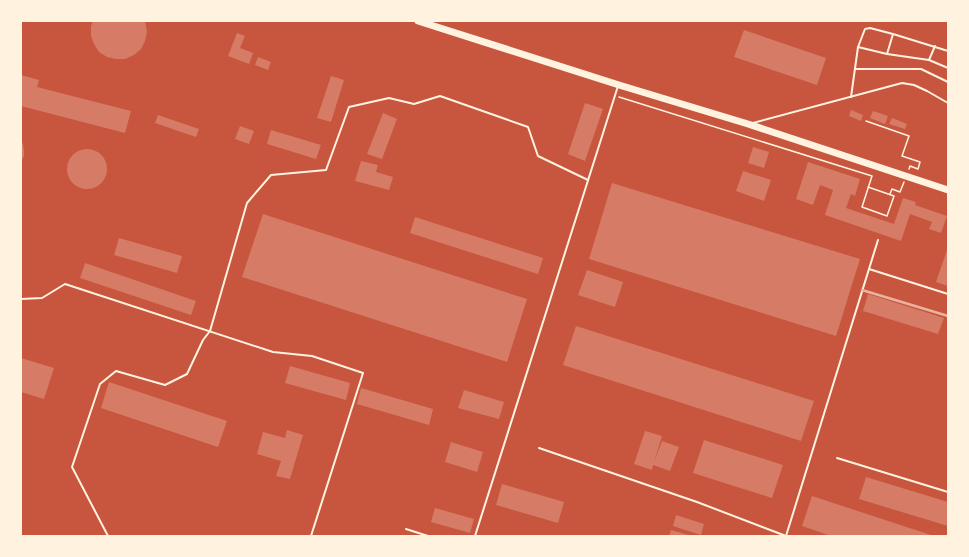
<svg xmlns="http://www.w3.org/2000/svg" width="969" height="557" font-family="'Source Sans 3',sans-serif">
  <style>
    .building { fill: #d67c66 }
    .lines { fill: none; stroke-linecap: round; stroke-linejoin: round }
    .path { stroke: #fff3e0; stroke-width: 1.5 }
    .service { stroke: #fff3e0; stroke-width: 2 }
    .trunk { stroke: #fff3e0; stroke-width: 7 }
    .rail { stroke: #e9b49f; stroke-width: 2.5 }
  </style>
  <rect width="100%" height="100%" fill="#c8553d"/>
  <g class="building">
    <polygon points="93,21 145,21 147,32 145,41 141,49 134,55 125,59 116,59 107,57 99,52 94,44 91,36 91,26"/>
    <polygon points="744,30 826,58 817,85 734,57"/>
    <polygon points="237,33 245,36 240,48 253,53 249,64 228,56"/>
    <polygon points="258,57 271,62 268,70 255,65"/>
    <polygon points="21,75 39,80 37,87 131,111 125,133 21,106"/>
    <polygon points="331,76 344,80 331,122 317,118"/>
    <polygon points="585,103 603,109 585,161 568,154"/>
    <polygon points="851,110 863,115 861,121 849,116"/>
    <polygon points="873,111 888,116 885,124 870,118"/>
    <polygon points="383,113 397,119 382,159 367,154"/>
    <polygon points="158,115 199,129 196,137 155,123"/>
    <polygon points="892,118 907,124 905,129 889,124"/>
    <polygon points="240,126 254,131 249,144 235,139"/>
    <polygon points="271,130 321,145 316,159 267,144"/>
    <polygon points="21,141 23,144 24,150 24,156 21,162"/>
    <polygon points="753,147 769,152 764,168 748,163"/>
    <circle cx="87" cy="169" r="20"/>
    <polygon points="361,161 378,165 376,172 393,177 389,190 355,181"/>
    <polygon points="808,162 860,179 855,196 851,194 846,208 894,224 903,198 916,202 915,205 947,216 941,233 929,229 932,222 910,214 901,241 825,215 833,190 820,185 813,205 796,199"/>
    <polygon points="743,171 771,180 764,201 736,191"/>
    <polygon points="612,183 860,259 836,336 589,259"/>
    <polygon points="263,214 527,299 507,362 242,277"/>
    <polygon points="415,217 543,258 538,274 410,233"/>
    <polygon points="119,238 182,256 177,273 114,255"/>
    <polygon points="948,247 948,286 936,282"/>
    <polygon points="85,263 196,301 191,315 80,278"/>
    <polygon points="587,270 623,282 615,307 578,295"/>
    <polygon points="868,294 944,318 938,334 863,311"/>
    <polygon points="576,326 814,401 801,441 563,365"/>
    <polygon points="21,358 54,368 44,399 21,392"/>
    <polygon points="290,366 350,383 346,400 285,383"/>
    <polygon points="109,382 227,421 218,447 101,408"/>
    <polygon points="361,388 433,409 429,425 357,404"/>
    <polygon points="464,390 504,402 499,419 458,408"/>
    <polygon points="287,430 303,435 290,479 276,476 281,461 257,454 263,432 285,438"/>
    <polygon points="645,431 662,436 654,462 662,441 679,447 670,471 653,465 652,470 634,464"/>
    <polygon points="704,440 783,465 772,498 693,473"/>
    <polygon points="451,442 483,452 477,472 445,462"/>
    <polygon points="866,477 948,502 948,526 859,499"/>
    <polygon points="502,484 564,502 558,523 496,505"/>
    <polygon points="812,496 934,536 831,536 802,526"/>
    <polygon points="435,508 474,519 470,533 431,522"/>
    <polygon points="676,515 704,524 701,535 673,526"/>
    <polygon points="671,530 692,536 669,536"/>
  </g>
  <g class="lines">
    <g class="path">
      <polyline points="619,97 872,176 862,207 887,216 894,196 868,187"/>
      <polyline points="866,121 909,136 902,156 920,162 918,169 910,166 909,169"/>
      <polyline points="890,194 892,189 900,192 904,182"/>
    </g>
    <g class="service">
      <polyline points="858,47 887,54 929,60 948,68"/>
      <polyline points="887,54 893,34"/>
      <polyline points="929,60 935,46"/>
      <polyline points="855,69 921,69 948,82"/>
      <polyline points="851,97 858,47 865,29 870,28 893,34 948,51"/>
      <polyline points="753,123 902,83 914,85 927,91 948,103"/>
      <polyline points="869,269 948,294"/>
      <polyline points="21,299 42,298 65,284 273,352 312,356 363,373 311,536"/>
      <polyline points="539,448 697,502 786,536"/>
      <polyline points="837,458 948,492"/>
      <polyline points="406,529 428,536"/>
      <polyline points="108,536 72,467 100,384 116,371 165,385 187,374 203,340 210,331 247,203 271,175 326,170 349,107 389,98 414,104 440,96 528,127 538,156 588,180"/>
      <polyline points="475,536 618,86"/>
      <polyline points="786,536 878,240"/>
    </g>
    <polyline class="trunk" points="418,21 619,85 748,124 948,190"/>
    <polyline class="rail" points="862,290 948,316"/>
  </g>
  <rect width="969" height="557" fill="none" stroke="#fff3e0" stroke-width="44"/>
</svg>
